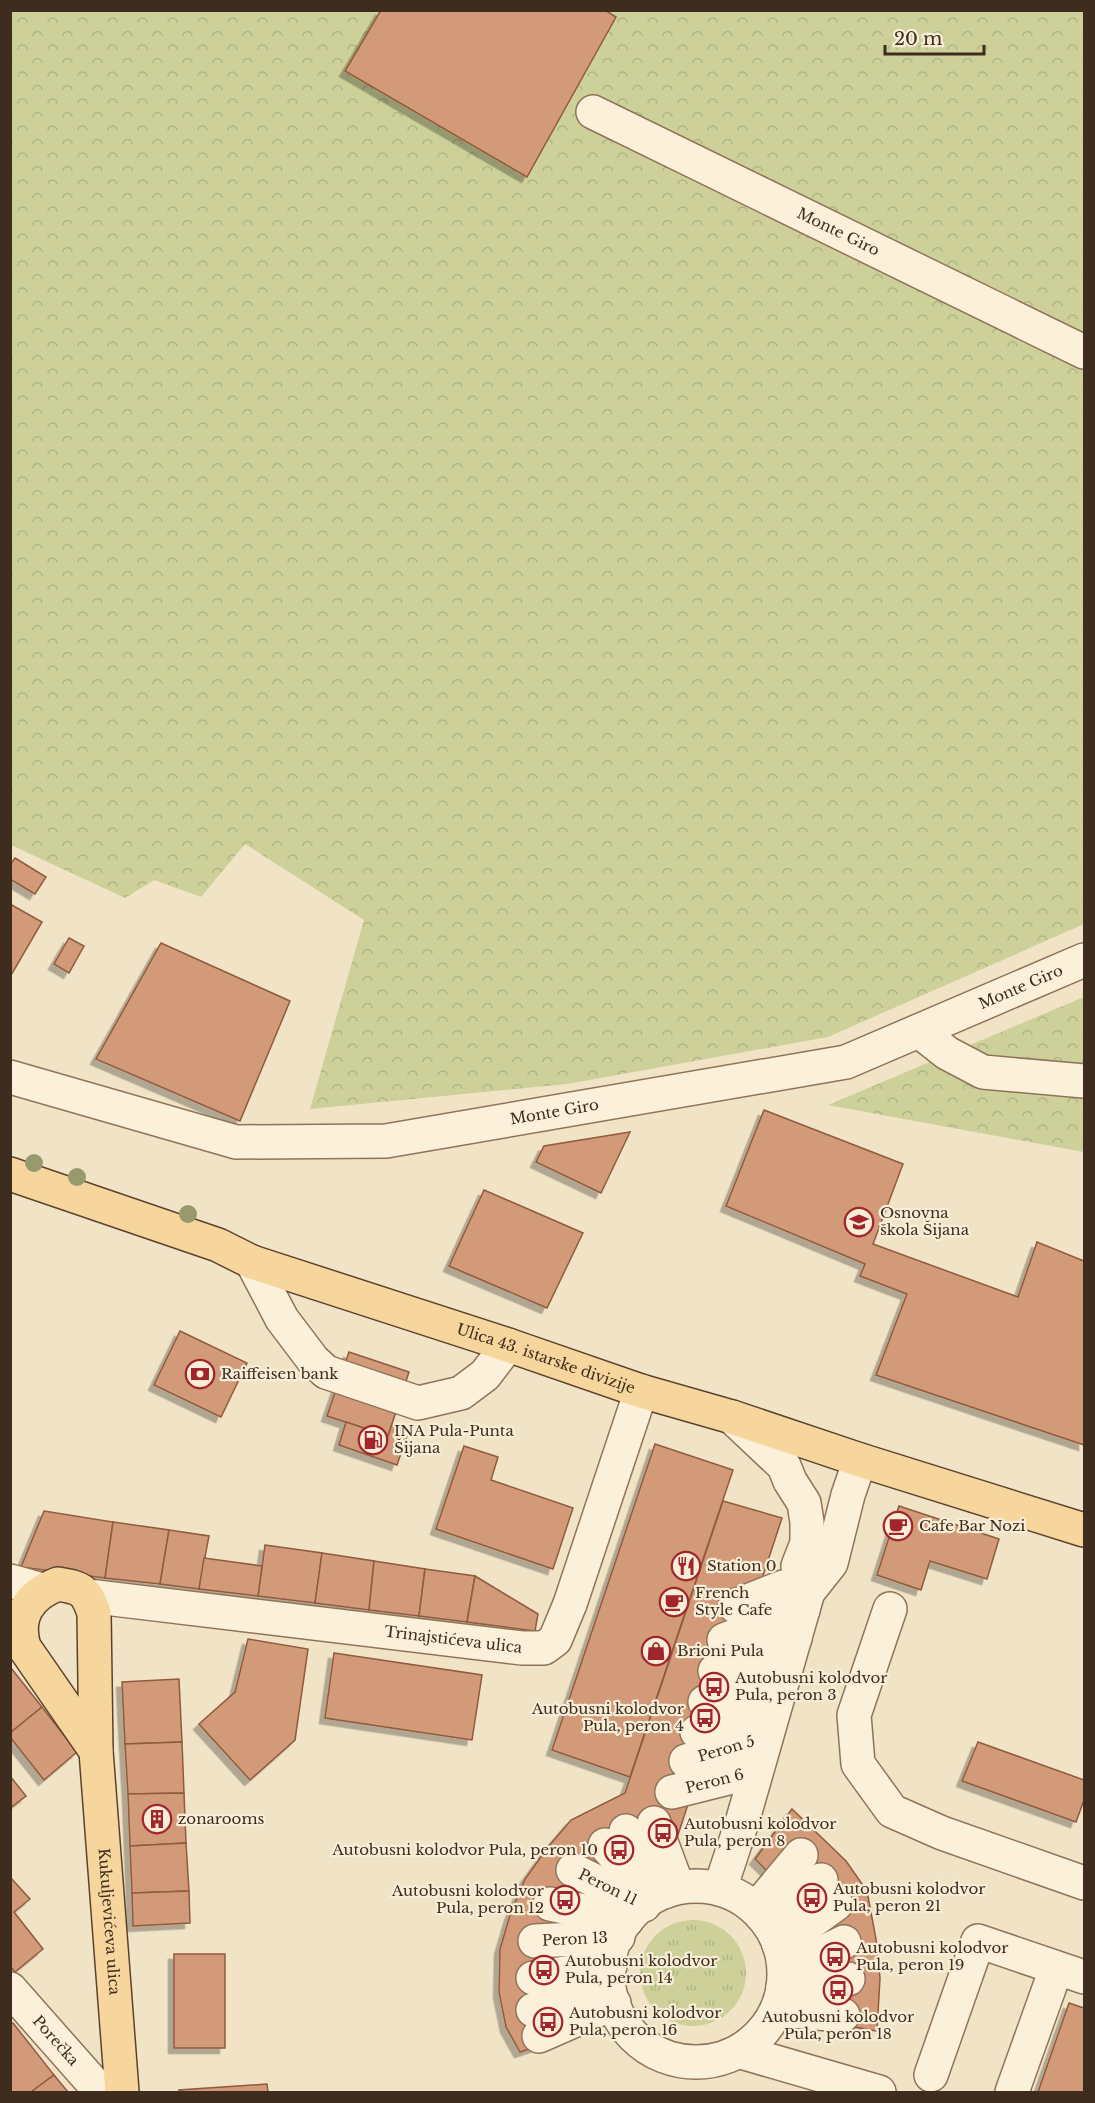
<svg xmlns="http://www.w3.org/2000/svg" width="1095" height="2103" font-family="'Libre Baskerville',serif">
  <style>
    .grass { fill: url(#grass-tufts) }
    .forest { fill: url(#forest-crowns) }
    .building { fill: #d29a79; stroke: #905b3e; stroke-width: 1.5; filter: url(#shadow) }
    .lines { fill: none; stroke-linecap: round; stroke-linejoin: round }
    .minor-casing { stroke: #8f745a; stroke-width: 36 }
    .major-casing { stroke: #5c422e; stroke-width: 36 }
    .minor { stroke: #fbf0da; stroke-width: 33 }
    .major { stroke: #f6d69c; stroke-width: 33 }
    .tree { fill: #98996d }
    .labels { text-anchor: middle; stroke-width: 4.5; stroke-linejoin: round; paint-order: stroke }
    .street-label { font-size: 15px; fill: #3e2c1f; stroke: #f8edd6 }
    .poi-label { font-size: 15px; fill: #3e2c1f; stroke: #f8edd6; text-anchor: start }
  </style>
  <defs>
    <pattern id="grass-tufts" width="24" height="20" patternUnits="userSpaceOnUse" patternTransform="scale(1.5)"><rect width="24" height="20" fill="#cdd199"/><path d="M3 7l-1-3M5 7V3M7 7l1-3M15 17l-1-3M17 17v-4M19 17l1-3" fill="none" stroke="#b1b483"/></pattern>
    <pattern id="forest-crowns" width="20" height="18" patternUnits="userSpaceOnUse" patternTransform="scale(1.5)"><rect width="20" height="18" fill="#cdd199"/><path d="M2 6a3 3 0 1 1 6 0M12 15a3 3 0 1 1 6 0" fill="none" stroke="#b1b483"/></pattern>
    <filter id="shadow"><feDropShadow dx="-5.5" dy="5.5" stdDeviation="0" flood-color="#0004"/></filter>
  </defs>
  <rect width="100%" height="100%" fill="#f1e3c6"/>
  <circle class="grass" cx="693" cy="1973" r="53"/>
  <g class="forest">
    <polygon points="11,11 1084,11 1084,924 828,1037 567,1084 310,1109 364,920 245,844 201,897 154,880 125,898 11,845"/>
    <polygon points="1084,997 1084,1152 828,1105"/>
  </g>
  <g class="building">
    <polygon points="381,10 605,10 616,17 527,177 345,71"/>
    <polygon points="15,858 46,877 35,894 10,879 10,865"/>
    <polygon points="10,904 42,922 10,977"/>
    <polygon points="69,938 84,946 69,973 54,964"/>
    <polygon points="161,943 290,1001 240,1121 96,1059"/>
    <polygon points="764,1110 903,1164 873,1244 1018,1297 1037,1242 1084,1261 1084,1445 876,1375 907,1294 860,1276 865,1264 726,1206"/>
    <polygon points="630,1132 601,1193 536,1162 544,1146"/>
    <polygon points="484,1190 583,1233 547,1308 449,1266"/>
    <polygon points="180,1331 247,1363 221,1417 154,1385"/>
    <polygon points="349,1352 409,1372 388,1436 327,1416"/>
    <polygon points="346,1422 388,1436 392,1424 409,1430 397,1465 339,1445"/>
    <polygon points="655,1444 733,1470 630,1777 552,1750"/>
    <polygon points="464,1446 498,1457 491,1480 573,1508 553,1569 436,1529"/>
    <polygon points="723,1501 782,1518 674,1847 564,1949 561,1973 574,2034 520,2052 506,2027 499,1992 500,1949 510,1915 525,1879 548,1847 571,1820 625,1793"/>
    <polygon points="899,1506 999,1539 987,1579 930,1561 921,1590 877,1575"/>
    <polygon points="44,1511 113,1522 105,1578 21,1567"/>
    <polygon points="113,1522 169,1530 160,1584 105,1578"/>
    <polygon points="169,1530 209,1536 199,1589 160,1584"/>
    <polygon points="265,1545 322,1553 315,1603 258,1596"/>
    <polygon points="322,1553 374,1561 369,1610 315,1603"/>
    <polygon points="204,1558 262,1566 258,1596 199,1589"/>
    <polygon points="374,1561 425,1569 419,1616 369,1610"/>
    <polygon points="425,1569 475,1576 467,1622 419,1616"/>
    <polygon points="475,1576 538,1614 535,1631 467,1622"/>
    <polygon points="248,1639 308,1649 295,1740 250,1780 199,1724 235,1692"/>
    <polygon points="334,1653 482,1675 472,1740 325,1718"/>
    <polygon points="11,1668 42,1707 10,1733 10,1669"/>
    <polygon points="179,1679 182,1742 125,1744 122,1682"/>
    <polygon points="42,1707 77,1752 44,1780 10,1737 10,1733"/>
    <polygon points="182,1742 184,1793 128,1794 125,1744"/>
    <polygon points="978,1742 1084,1780 1084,1800 1076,1822 962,1781"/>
    <polygon points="10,1776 26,1796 10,1808"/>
    <polygon points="184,1793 186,1843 130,1846 128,1794"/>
    <polygon points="792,1809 846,1861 867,1891 876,1939 880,1978 877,2031 810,2019 790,1894 755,1859"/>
    <polygon points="186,1843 189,1891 132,1893 130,1846"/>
    <polygon points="10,1877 30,1899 14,1912 43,1949 15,1972 10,1966"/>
    <polygon points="189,1891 190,1923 133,1926 132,1893"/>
    <rect x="174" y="1954" width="51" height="94"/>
    <polygon points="1069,2003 1084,2008 1084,2092 1038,2092"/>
    <polygon points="13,2023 54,2075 31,2092 10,2092 10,2025"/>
    <polygon points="54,2075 68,2092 31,2092"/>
    <polygon points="267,2084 268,2092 180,2092 179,2090"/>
  </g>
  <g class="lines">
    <g class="minor-casing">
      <g id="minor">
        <path id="s1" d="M593,112L1084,352"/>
        <polyline points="919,1031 947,1053 983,1072 1084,1081"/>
        <path id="s2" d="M10,1077L236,1142L386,1141L846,1062L1084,960"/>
        <polyline points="252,1262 282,1319 313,1360 326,1372 418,1403 461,1393 485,1375 508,1345"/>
        <polyline points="732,1417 784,1466 790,1481 804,1503 807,1522 807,1543 798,1566 808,1592"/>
        <polyline points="10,1581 42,1590"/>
        <path id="s3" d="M88,1596L522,1648H544L555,1640L570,1604L641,1391"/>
        <polyline points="735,1606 783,1587 808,1592"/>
        <polyline points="890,1609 854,1715 858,1764 892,1811 942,1833 1084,1883"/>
        <polyline points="724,1640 803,1610"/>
        <polyline points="715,1671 795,1638"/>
        <polyline points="705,1702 783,1679"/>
        <polyline points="697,1732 775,1706"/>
        <path id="s4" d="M686,1761L766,1737"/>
        <path id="s5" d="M672,1792L756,1771"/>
        <polyline points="654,1823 676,1882"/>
        <polyline points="626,1831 667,1891"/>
        <polyline points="605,1845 643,1887"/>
        <path id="s6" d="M573,1870L644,1905"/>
        <circle cx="696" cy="1974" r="88"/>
        <polyline points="720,1889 743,1819 808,1592 831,1563 848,1495 860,1460"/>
        <polyline points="550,1904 627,1920"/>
        <polyline points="756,1909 801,1855"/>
        <polyline points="771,1922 821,1880"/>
        <path id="s7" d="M535,1941L618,1937"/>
        <polyline points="779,1945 836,1904"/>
        <polyline points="785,1971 844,1942"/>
        <polyline points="533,1978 610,1966"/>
        <polyline points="783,1987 848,1979"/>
        <path id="s8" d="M10,1989L101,2092"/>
        <polyline points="533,2010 607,1986"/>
        <polyline points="778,2010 843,2015"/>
        <polyline points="539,2036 614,2003"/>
        <polyline points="741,2052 879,2092"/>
        <polyline points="931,2075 978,1941 1084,1977"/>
        <polyline points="1012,2092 1056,1969"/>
      </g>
    </g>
    <g class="major-casing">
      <g id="major">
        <path id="s9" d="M10,1174L218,1245L252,1262L508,1345L641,1391L732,1417L860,1460L1084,1530"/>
        <path d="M58,1584C82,1588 86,1590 94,1613L96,1751L24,1647C15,1616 29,1595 58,1584Z"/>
        <path id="s10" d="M96,1751L122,2092"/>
      </g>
    </g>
    <use href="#minor" class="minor"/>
    <use href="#major" class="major"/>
  </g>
  <g class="tree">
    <circle cx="34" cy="1163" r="9"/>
    <circle cx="77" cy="1177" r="9"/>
    <circle cx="188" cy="1214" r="9"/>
  </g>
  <defs>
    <g id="school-ring" transform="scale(1.5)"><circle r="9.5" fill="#f8edd6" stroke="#a2252c" stroke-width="1.5"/><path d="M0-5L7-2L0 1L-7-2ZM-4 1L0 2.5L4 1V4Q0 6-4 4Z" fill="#a2252c"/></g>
    <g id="bank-ring" transform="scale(1.5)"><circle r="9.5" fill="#f8edd6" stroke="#a2252c" stroke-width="1.5"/><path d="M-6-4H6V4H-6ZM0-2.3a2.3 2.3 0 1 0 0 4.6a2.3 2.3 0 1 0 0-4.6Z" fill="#a2252c"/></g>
    <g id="fuel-ring" transform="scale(1.5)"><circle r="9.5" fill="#f8edd6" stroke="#a2252c" stroke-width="1.5"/><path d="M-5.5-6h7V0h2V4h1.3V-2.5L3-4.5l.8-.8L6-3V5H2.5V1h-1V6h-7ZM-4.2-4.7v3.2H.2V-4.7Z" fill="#a2252c"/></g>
    <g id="cafe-ring" transform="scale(1.5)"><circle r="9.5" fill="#f8edd6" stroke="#a2252c" stroke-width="1.5"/><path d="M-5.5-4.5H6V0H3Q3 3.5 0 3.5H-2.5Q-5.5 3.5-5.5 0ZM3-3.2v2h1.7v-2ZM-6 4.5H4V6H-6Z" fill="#a2252c"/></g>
    <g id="restaurant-ring" transform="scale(1.5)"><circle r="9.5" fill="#f8edd6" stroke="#a2252c" stroke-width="1.5"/><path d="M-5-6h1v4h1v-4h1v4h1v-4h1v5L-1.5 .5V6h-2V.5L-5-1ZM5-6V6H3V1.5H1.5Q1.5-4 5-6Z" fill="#a2252c"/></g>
    <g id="shop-ring" transform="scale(1.5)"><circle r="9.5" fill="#f8edd6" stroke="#a2252c" stroke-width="1.5"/><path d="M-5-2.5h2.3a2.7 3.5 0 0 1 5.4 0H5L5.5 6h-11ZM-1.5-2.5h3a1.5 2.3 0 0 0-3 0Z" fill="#a2252c"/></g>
    <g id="bus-ring" transform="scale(1.5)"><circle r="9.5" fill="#f8edd6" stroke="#a2252c" stroke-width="1.5"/><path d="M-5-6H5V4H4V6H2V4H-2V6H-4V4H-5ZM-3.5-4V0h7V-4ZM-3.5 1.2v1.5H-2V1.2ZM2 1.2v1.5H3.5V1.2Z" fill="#a2252c"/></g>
    <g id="building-ring" transform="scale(1.5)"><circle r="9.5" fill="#f8edd6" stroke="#a2252c" stroke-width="1.5"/><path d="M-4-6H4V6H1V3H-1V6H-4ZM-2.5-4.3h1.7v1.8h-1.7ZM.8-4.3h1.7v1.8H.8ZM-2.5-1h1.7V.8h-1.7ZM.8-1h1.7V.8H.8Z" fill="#a2252c"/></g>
  </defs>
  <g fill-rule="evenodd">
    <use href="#school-ring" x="859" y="1222"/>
    <use href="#bank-ring" x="200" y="1374"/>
    <use href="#fuel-ring" x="373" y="1440"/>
    <use href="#cafe-ring" x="898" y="1526"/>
    <use href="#restaurant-ring" x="686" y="1566"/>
    <use href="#cafe-ring" x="674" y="1602"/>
    <use href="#shop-ring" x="656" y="1651"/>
    <use href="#bus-ring" x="714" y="1687"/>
    <use href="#bus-ring" x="705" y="1718"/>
    <use href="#building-ring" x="157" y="1819"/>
    <use href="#bus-ring" x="663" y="1833"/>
    <use href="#bus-ring" x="619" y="1850"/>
    <use href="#bus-ring" x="812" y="1898"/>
    <use href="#bus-ring" x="565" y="1900"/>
    <use href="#bus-ring" x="835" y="1957"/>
    <use href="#bus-ring" x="544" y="1970"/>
    <use href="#bus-ring" x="838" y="1990"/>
    <use href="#bus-ring" x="548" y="2022"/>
  </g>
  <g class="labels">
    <g class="street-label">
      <text dy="5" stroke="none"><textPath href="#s1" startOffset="273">Monte Giro</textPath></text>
      <text dy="5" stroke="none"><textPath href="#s2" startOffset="1042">Monte Giro</textPath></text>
      <text dy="5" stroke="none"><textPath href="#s2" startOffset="556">Monte Giro</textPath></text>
      <text dy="5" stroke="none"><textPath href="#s9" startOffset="567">Ulica 43. istarske divizije</textPath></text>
      <text dy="5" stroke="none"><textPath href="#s3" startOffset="368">Trinajstićeva ulica</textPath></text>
      <text dy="5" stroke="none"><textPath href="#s4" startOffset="42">Peron 5</textPath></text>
      <text dy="5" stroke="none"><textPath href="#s5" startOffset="44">Peron 6</textPath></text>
      <text dy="5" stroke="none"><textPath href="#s6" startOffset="39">Peron 11</textPath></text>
      <text dy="5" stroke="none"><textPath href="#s10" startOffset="171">Kukuljevićeva ulica</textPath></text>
      <text dy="5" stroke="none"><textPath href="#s7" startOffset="40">Peron 13</textPath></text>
      <text dy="5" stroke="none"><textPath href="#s8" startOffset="69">Porečka</textPath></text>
    </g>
    <g class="poi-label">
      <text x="880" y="1218">Osnovna<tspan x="880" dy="17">škola Šijana</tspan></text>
      <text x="221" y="1379">Raiffeisen bank</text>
      <text x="394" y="1436">INA Pula-Punta<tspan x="394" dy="17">Šijana</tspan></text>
      <text x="919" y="1531">Cafe Bar Nozi</text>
      <text x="707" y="1571">Station 0</text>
      <text x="695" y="1598">French<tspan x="695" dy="17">Style Cafe</tspan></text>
      <text x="677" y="1656">Brioni Pula</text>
      <text x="735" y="1683">Autobusni kolodvor<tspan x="735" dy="17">Pula, peron 3</tspan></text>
      <text x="684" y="1714" text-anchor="end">Autobusni kolodvor<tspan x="684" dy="17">Pula, peron 4</tspan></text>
      <text x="178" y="1824">zonarooms</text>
      <text x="684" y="1829">Autobusni kolodvor<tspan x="684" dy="17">Pula, peron 8</tspan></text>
      <text x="598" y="1855" text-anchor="end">Autobusni kolodvor Pula, peron 10</text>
      <text x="833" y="1894">Autobusni kolodvor<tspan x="833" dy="17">Pula, peron 21</tspan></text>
      <text x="544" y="1896" text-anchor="end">Autobusni kolodvor<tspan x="544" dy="17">Pula, peron 12</tspan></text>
      <text x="856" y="1953">Autobusni kolodvor<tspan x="856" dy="17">Pula, peron 19</tspan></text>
      <text x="565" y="1966">Autobusni kolodvor<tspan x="565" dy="17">Pula, peron 14</tspan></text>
      <text x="569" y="2018">Autobusni kolodvor<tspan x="569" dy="17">Pula, peron 16</tspan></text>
      <text x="838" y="2022" text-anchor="middle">Autobusni kolodvor<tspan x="838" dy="17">Pula, peron 18</tspan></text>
    </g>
  </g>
  <rect width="1095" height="2103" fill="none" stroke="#3e2c1f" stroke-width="24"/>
  <path d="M885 45v9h99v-9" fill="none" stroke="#3e2c1f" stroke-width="3"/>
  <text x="894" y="45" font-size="18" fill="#3e2c1f" stroke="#f8edd6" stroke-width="4.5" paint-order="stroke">20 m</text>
</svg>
